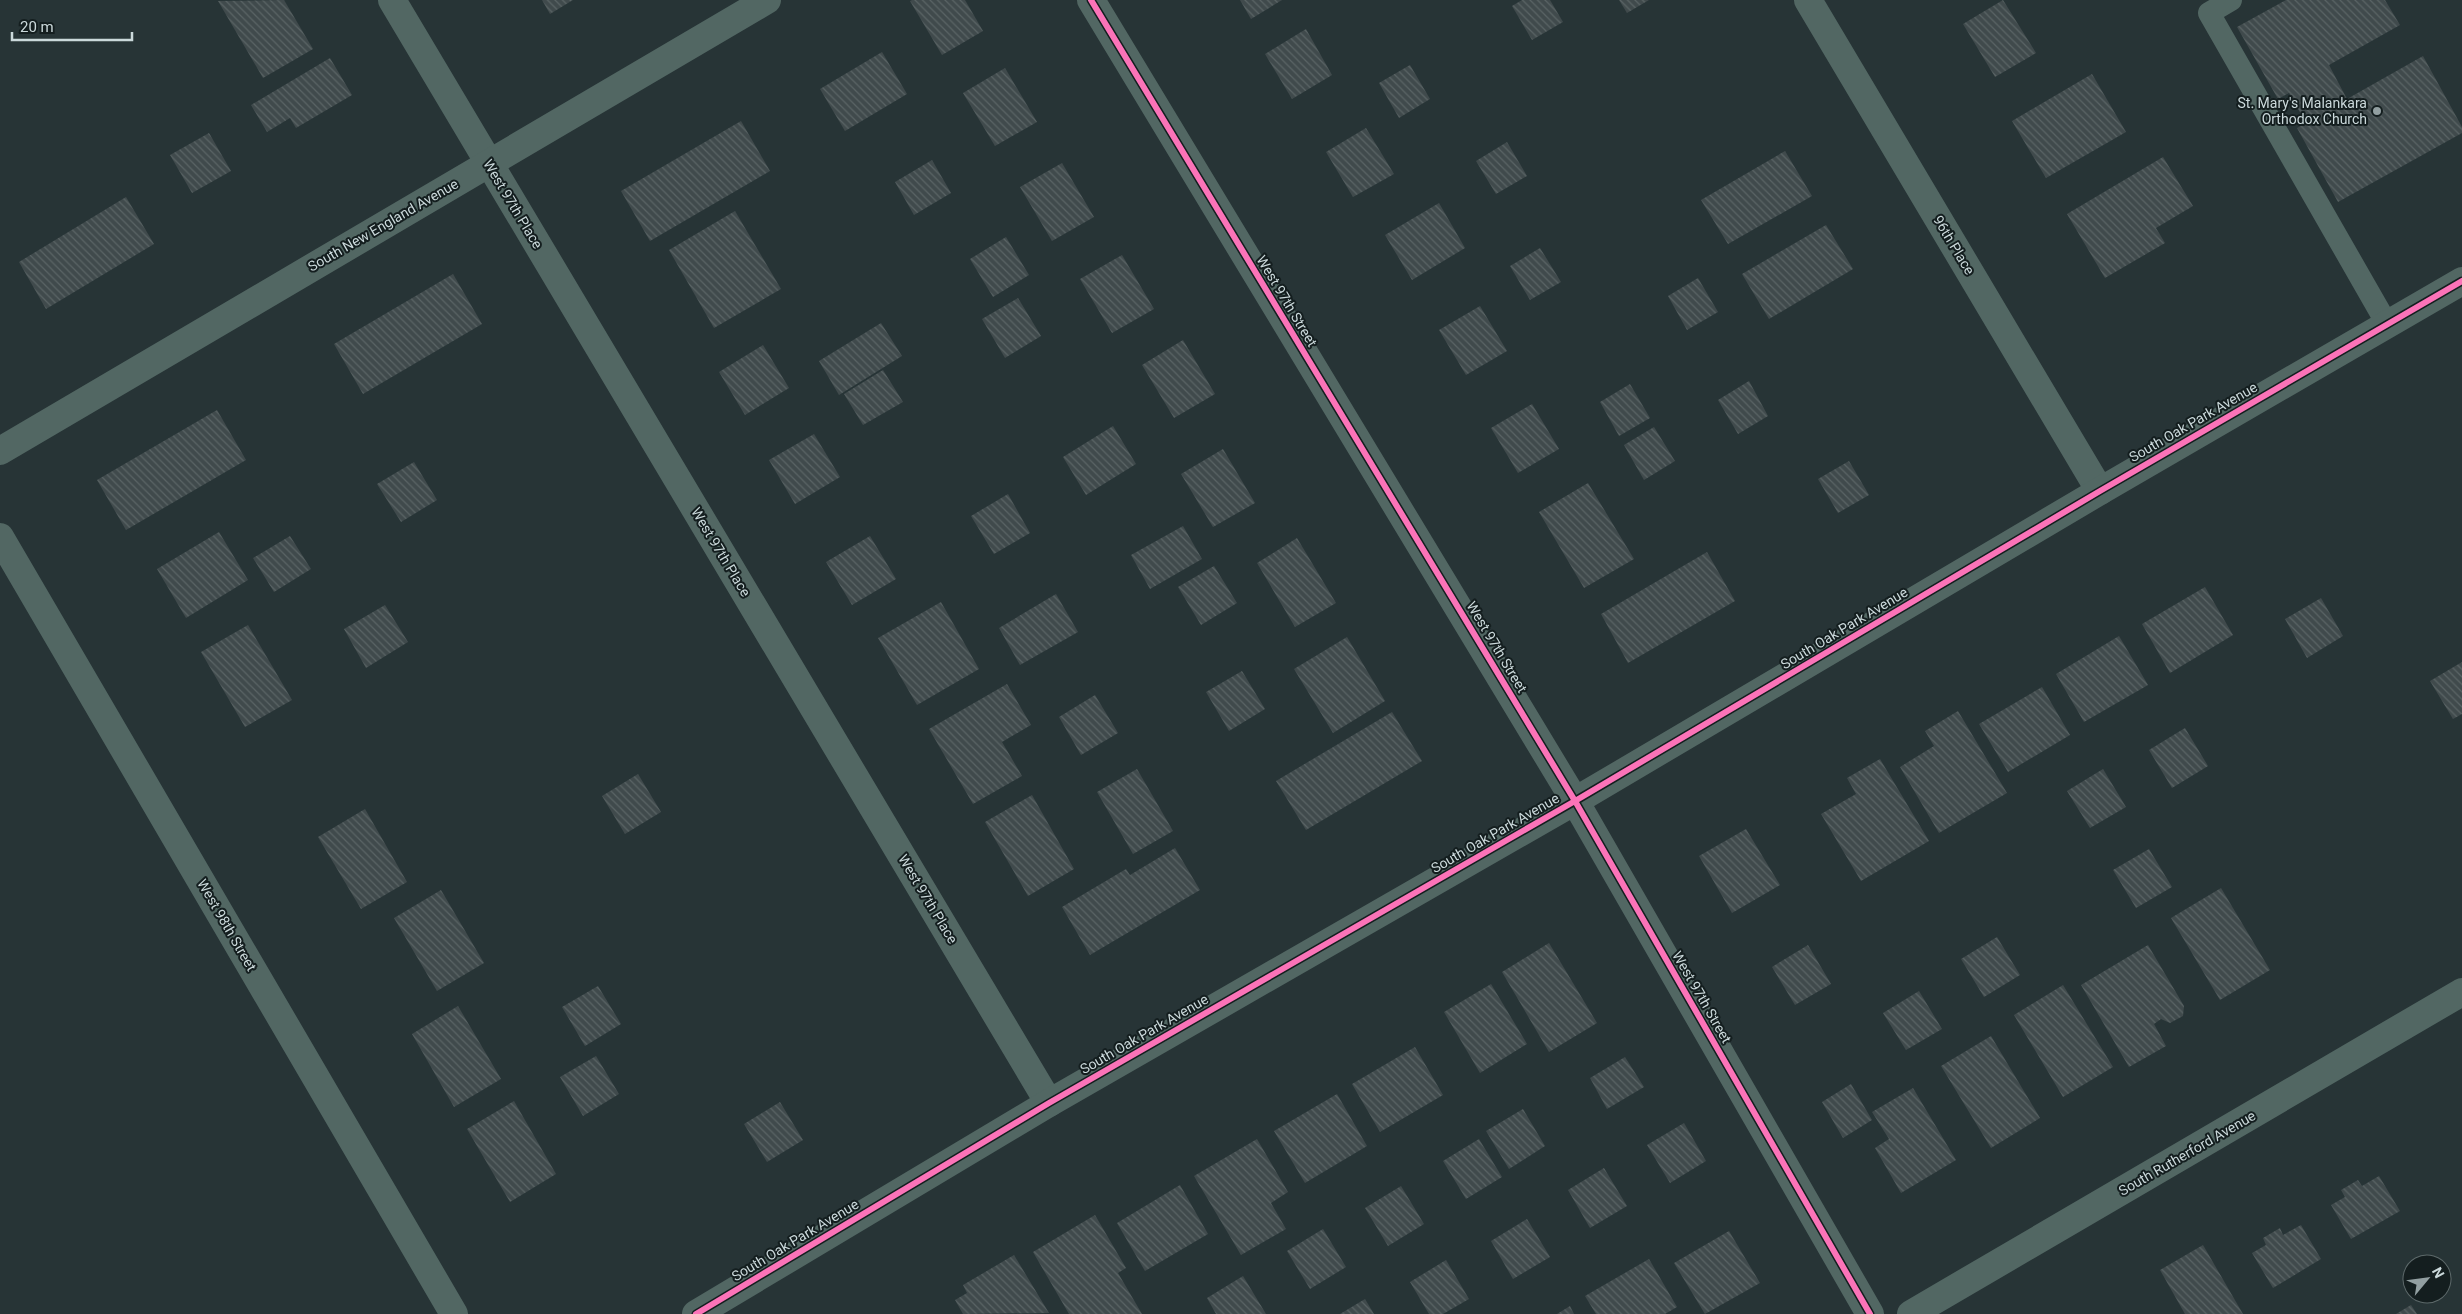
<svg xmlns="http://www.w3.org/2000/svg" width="2462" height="1314" font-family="Roboto,sans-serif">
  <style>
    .building { fill: url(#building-back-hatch) }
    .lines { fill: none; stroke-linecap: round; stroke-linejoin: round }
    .lane { stroke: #526763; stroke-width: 22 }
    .street { stroke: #526763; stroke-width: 28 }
    .cycleway-casing { stroke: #141e1f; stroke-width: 9 }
    .cycleway { stroke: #fb73b8; stroke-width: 6 }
    .poi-dot { fill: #929fa1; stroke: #141e1f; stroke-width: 2 }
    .labels { text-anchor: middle; stroke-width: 4; stroke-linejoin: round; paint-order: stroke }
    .poi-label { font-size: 14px; fill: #cbd9db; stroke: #141e1f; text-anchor: end }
    .street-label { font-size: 14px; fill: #cbd9db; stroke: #141e1f }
  </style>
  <defs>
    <pattern id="building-back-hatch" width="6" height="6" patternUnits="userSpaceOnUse" patternTransform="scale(1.25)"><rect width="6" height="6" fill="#404a4c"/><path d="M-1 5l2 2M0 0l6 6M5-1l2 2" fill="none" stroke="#5a6465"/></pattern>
  </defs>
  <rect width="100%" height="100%" fill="#273436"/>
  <g class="building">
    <polygon points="284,0 313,49 263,78 218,1"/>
    <polygon points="542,0 573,0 550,14"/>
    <polygon points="912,0 965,0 983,31 942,55 910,1"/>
    <polygon points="1240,0 1282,0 1251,19"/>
    <polygon points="1522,0 1550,0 1563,22 1532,40 1512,6"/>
    <polygon points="1619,0 1649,0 1627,13"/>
    <polygon points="2003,0 2036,53 1995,77 1963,24"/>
    <polygon points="2286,0 2385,0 2400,25 2329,65 2347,99 2423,56 2462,127 2462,133 2338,202 2297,128 2306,123 2289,93 2278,99 2237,27"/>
    <polygon points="1306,29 1332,75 1292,99 1265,54"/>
    <polygon points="882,52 907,94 845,131 820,89"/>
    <polygon points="330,58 352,95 296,128 290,118 267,132 251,105"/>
    <polygon points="1410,65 1430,99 1399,118 1379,83"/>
    <polygon points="1005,68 1037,122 995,146 963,93"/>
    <polygon points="2092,74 2126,132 2046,178 2012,121"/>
    <polygon points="741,121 770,171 650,241 621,191"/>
    <polygon points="1366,128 1394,174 1353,197 1326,152"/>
    <polygon points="209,133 231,171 192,193 170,155"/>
    <polygon points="1507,142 1527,176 1496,194 1476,161"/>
    <polygon points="1785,151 1812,196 1728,244 1701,200"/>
    <polygon points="2163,157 2193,206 2156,228 2165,243 2105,278 2067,214"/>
    <polygon points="932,160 951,193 914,215 895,182"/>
    <polygon points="1062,163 1094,217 1052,241 1020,187"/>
    <polygon points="126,197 154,244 46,309 19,262"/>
    <polygon points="1439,203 1465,248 1412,280 1385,235"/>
    <polygon points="735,211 781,289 714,328 669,250"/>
    <polygon points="1826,225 1853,269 1769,319 1742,274"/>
    <polygon points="1006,237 1029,275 993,297 970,259"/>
    <polygon points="1540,248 1561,282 1530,300 1510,266"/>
    <polygon points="1122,255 1154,309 1112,333 1080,279"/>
    <polygon points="453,274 482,324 363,394 334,344"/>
    <polygon points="1698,278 1718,312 1687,330 1668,296"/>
    <polygon points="1018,298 1041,336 1005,358 982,319"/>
    <polygon points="1480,306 1507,351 1466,375 1439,330"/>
    <polygon points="881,323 902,356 839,395 819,361"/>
    <polygon points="1183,340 1215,394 1174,418 1142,365"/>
    <polygon points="763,345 789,388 745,415 719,372"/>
    <polygon points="883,370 903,402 863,425 844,394"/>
    <polygon points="1749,381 1768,416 1738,434 1718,400"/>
    <polygon points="1630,384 1650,418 1619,436 1600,402"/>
    <polygon points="1532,404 1559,449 1518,473 1491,428"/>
    <polygon points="217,410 246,460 126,530 97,480"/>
    <polygon points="1113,426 1136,464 1086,495 1063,457"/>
    <polygon points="1654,427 1675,461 1644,480 1624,445"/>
    <polygon points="814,434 840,477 795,504 769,460"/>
    <polygon points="1223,449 1255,503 1213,527 1181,474"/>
    <polygon points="1849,461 1869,495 1838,513 1818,479"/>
    <polygon points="414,462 437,500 401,522 377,484"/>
    <polygon points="1588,483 1634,559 1584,588 1539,512"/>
    <polygon points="1008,494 1030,533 994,554 971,516"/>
    <polygon points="1183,526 1202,559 1150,589 1131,555"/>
    <polygon points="219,532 248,580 186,618 157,569"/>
    <polygon points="290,536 311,569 274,592 253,558"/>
    <polygon points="870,536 896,579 852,605 826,562"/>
    <polygon points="1297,538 1336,603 1295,627 1257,563"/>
    <polygon points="1707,552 1735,601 1628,663 1601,614"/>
    <polygon points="1214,566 1237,603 1201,625 1178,587"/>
    <polygon points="2205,587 2233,635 2170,673 2142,624"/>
    <polygon points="1056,594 1078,632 1020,665 999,628"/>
    <polygon points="2321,598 2343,636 2307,658 2285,619"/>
    <polygon points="941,602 979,669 917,705 878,638"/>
    <polygon points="385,605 408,642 366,668 344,629"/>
    <polygon points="248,625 292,700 245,727 201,652"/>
    <polygon points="2119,636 2148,685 2084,722 2056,674"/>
    <polygon points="1347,637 1385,701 1333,733 1294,669"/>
    <polygon points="2462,662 2462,714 2453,719 2430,681"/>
    <polygon points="1242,671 1265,709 1229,731 1206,692"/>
    <polygon points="1007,684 1031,725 1002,742 1022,776 973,804 929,729"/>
    <polygon points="2042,687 2070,735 2008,772 1979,724"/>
    <polygon points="1095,695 1118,733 1081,755 1059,717"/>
    <polygon points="1958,711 2007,793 1939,833 1900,767 1934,746 1925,731"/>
    <polygon points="1392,712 1422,761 1306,830 1276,781"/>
    <polygon points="2185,728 2208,766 2172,788 2149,750"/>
    <polygon points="1880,759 1929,841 1861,881 1821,814 1856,794 1847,778"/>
    <polygon points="1137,769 1173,831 1133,854 1097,792"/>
    <polygon points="2103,769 2126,807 2090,828 2067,791"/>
    <polygon points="638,774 661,812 625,834 602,796"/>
    <polygon points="1032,795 1074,869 1028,896 985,822"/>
    <polygon points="365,809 407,882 361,909 318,837"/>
    <polygon points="1746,829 1780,885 1732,913 1699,856"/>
    <polygon points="1175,848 1200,890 1090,955 1062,907 1126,869 1130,875"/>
    <polygon points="2149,849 2172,887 2136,908 2113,870"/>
    <polygon points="2221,888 2270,970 2220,1000 2171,918"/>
    <polygon points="441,890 484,963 437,991 394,918"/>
    <polygon points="1997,937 2020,975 1984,997 1961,959"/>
    <polygon points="1549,943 1597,1023 1549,1052 1502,972"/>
    <polygon points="1808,945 1831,984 1795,1005 1772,967"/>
    <polygon points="2148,945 2184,1006 2183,1016 2170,1023 2161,1019 2154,1024 2166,1046 2129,1067 2081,985"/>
    <polygon points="1491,984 1527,1044 1480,1073 1444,1012"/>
    <polygon points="2063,985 2113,1067 2063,1097 2014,1015"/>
    <polygon points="598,986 621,1024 585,1046 562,1007"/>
    <polygon points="1919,991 1942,1029 1906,1050 1883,1013"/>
    <polygon points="458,1006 501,1079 454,1107 412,1034"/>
    <polygon points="1991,1036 2040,1118 1991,1148 1941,1066"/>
    <polygon points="1415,1047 1443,1095 1380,1132 1352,1084"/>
    <polygon points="596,1056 619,1094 583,1116 560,1077"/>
    <polygon points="1625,1057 1644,1087 1607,1109 1590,1078"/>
    <polygon points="1851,1084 1872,1120 1843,1138 1822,1102"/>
    <polygon points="1913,1088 1956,1160 1901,1193 1875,1148 1889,1139 1872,1112"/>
    <polygon points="1337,1094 1367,1146 1305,1183 1274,1131"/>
    <polygon points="514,1101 556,1174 510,1202 467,1129"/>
    <polygon points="780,1102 803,1140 767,1162 744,1124"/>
    <polygon points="1523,1109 1545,1146 1509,1169 1486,1131"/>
    <polygon points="1684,1123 1706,1161 1670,1183 1647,1145"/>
    <polygon points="1257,1139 1288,1192 1271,1203 1286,1229 1241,1255 1194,1176"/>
    <polygon points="1479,1139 1502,1177 1466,1199 1443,1161"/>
    <polygon points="1604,1168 1627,1206 1590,1228 1568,1190"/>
    <polygon points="2379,1176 2400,1211 2351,1239 2331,1205 2345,1197 2341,1190 2358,1180 2362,1186"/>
    <polygon points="1180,1185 1208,1234 1145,1271 1117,1223"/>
    <polygon points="1401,1186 1424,1224 1388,1246 1365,1208"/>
    <polygon points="1095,1215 1126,1268 1118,1273 1142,1314 1069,1314 1033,1252"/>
    <polygon points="1527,1219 1550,1257 1513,1279 1491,1241"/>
    <polygon points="2301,1225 2321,1259 2273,1288 2252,1253 2266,1245 2263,1238 2280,1228 2283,1235"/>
    <polygon points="1323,1229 1346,1267 1310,1289 1287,1251"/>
    <polygon points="1729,1231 1760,1283 1705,1314 1674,1263"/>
    <polygon points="2203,1245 2243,1314 2185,1314 2160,1270"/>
    <polygon points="1014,1255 1049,1313 963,1314 955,1300 967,1293 963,1285"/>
    <polygon points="1649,1259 1677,1307 1665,1314 1596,1314 1585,1296"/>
    <polygon points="1446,1260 1469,1299 1443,1314 1429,1314 1410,1282"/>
    <polygon points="1243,1276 1266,1314 1216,1314 1207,1298"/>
    <polygon points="1365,1299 1374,1314 1340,1314"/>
    <polygon points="2411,1305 2417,1314 2396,1314"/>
    <polygon points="1570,1306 1574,1314 1557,1314"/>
  </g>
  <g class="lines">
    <polyline class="lane" points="2231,0 2209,13 2387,324"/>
    <g class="street">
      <polyline points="392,0 1049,1103"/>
      <polyline points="1091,0 1575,801 1870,1314"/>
      <polyline points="1808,0 2100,491"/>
      <polyline points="0,451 767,0"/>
      <polyline points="0,537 454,1314"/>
      <polyline points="696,1314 1049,1103 1575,801 2100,491 2462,281"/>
      <polyline points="1911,1314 2462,992"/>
    </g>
    <g class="cycleway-casing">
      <g id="cycleway">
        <polyline points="1091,0 1575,801 1870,1314"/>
        <polyline points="696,1314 1049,1103 1575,801 2100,491 2462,281"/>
      </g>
    </g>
    <use href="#cycleway" class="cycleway"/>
  </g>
  <circle class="poi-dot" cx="2377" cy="111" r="5"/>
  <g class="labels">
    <g class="poi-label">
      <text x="2367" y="108">St. Mary's Malankara<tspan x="2367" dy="16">Orthodox Church</tspan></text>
    </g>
    <g class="street-label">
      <text transform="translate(513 204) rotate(59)" y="5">West 97th Place</text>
      <text transform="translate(383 225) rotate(-30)" y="5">South New England Avenue</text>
      <text transform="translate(1954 245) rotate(59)" y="5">96th Place</text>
      <text transform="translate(1287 301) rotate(59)" y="5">West 97th Street</text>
      <text transform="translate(2193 422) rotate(-30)" y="5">South Oak Park Avenue</text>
      <text transform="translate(721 552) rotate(59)" y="5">West 97th Place</text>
      <text transform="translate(1844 628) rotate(-31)" y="5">South Oak Park Avenue</text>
      <text transform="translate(1497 647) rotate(59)" y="5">West 97th Street</text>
      <text transform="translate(1495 833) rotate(-30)" y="5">South Oak Park Avenue</text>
      <text transform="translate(928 899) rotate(59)" y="5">West 97th Place</text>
      <text transform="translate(227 925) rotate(60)" y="5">West 98th Street</text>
      <text transform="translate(1702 997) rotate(60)" y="5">West 97th Street</text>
      <text transform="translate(1144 1034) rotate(-30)" y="5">South Oak Park Avenue</text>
      <text transform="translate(2187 1153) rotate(-30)" y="5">South Rutherford Avenue</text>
      <text transform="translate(795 1240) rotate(-31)" y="5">South Oak Park Avenue</text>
    </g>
  </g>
  <g transform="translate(2427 1279) rotate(61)"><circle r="24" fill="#141e1f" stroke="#5d696a"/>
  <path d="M0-4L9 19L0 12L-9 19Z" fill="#929fa1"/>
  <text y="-8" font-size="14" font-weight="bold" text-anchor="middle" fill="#cbd9db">N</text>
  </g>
  <path d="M12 32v8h120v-8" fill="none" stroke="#cbd9db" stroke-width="2.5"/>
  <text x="20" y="32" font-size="15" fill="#cbd9db" stroke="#141e1f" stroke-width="4" paint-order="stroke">20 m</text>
</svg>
